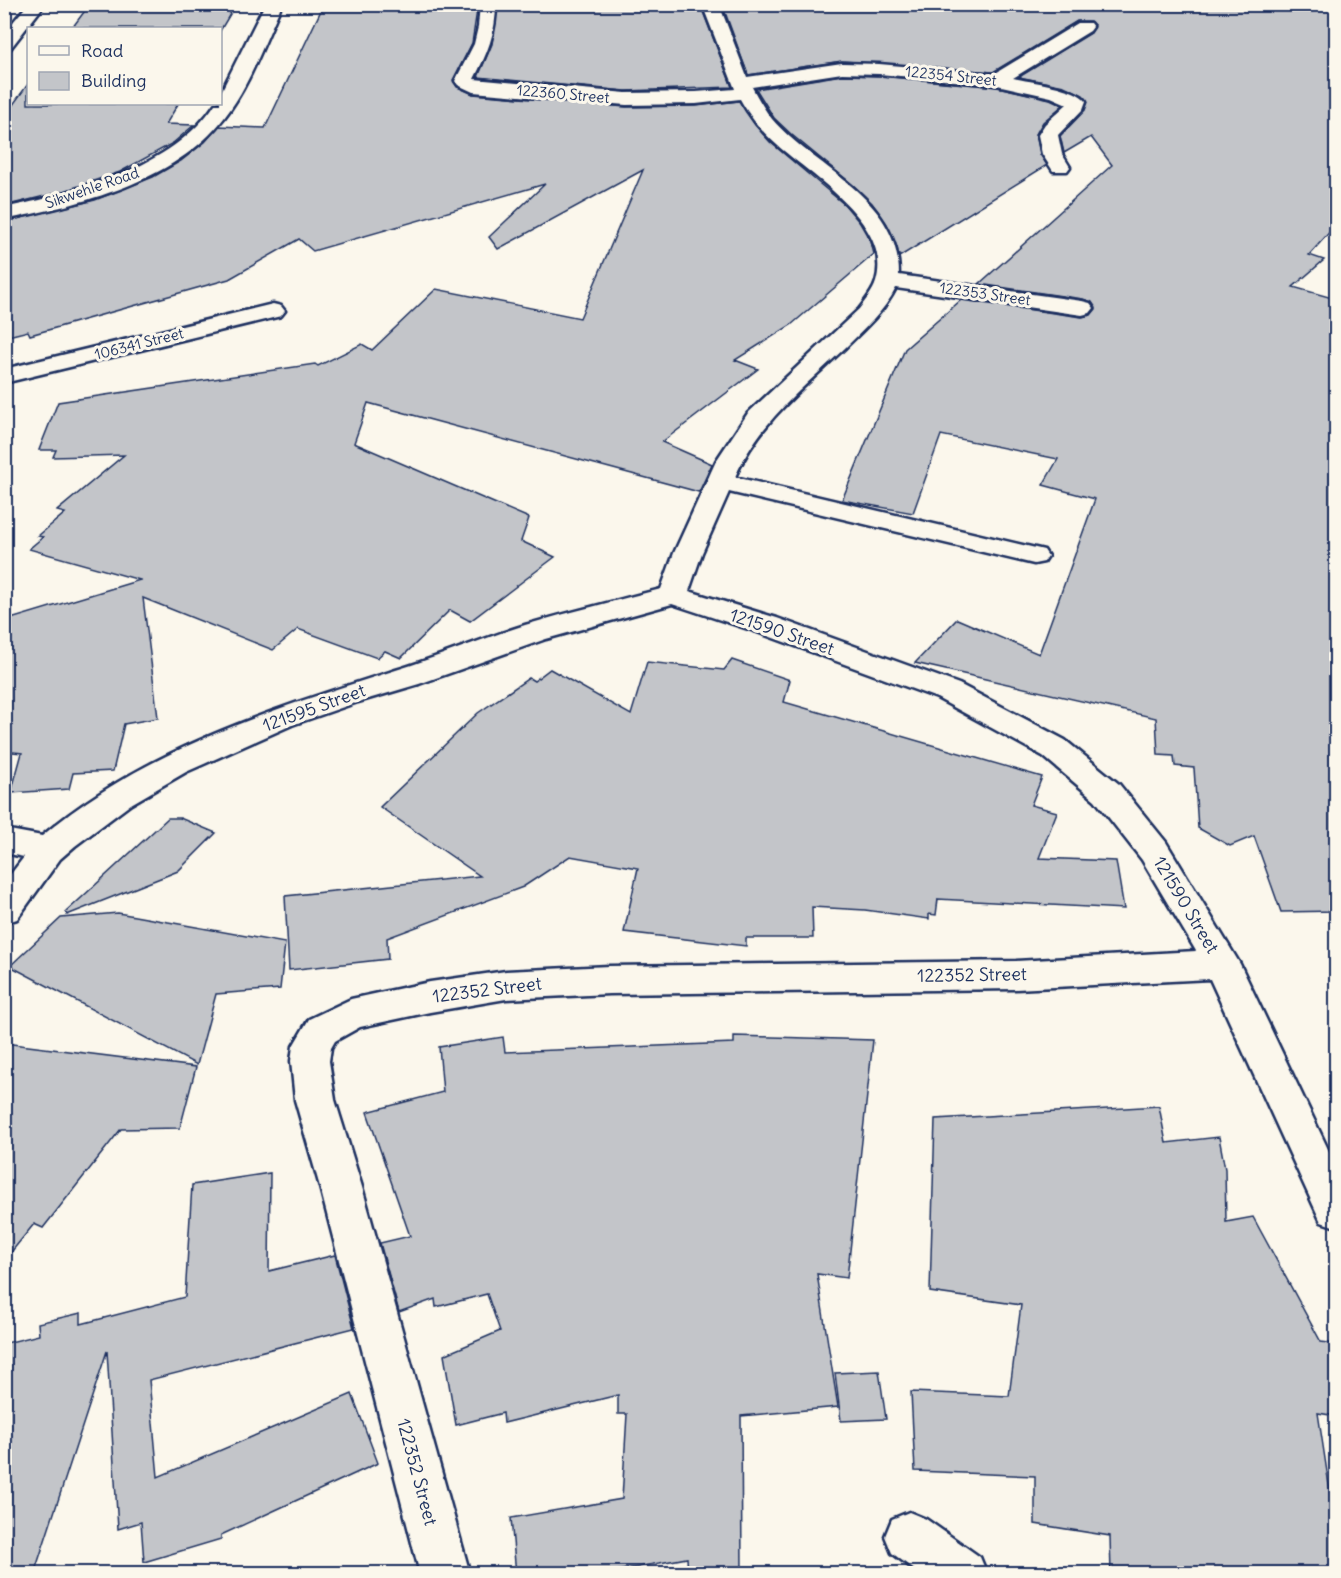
<svg xmlns="http://www.w3.org/2000/svg" width="1341" height="1578" font-family="Delius,sans-serif">
  <style>
    .building { fill: #c3c5c9; stroke: #1b2f5e; stroke-width: 1.5 }
    .lines { fill: none; stroke-linecap: round; stroke-linejoin: round }
    .minor-casing { stroke: #1b2f5e; stroke-width: 5 }
    .minor { fill: #fbf7ec; fill-rule: evenodd }
    .labels { text-anchor: middle; stroke-width: 6; stroke-linejoin: round; paint-order: stroke }
    .far-street-label { font-size: 15px; fill: #1b2f5e; stroke: #fbf7ec }
    .street-label { font-size: 18px; fill: #1b2f5e; stroke: #fbf7ec }
  </style>
  <rect width="100%" height="100%" fill="#fbf7ec"/>
  <filter id="ink" filterUnits="userSpaceOnUse"><feTurbulence type="fractalNoise" baseFrequency=".0167" numOctaves="2"/><feDisplacementMap in="SourceGraphic" scale="12" xChannelSelector="R" yChannelSelector="G"/><feConvolveMatrix kernelMatrix="1 2 1 2 8 2 1 2 1" color-interpolation-filters="sRGB"/></filter>
  <g filter="url(#ink)">
    <g class="building">
      <polygon points="90,4 236,4 220,31 220,28 72,28"/>
      <polygon points="324,4 478,4 472,43 453,80 457,87 473,94 626,107 696,106 739,101 755,125 770,142 845,205 860,223 871,242 874,254 791,325 735,360 758,369 662,442 712,464 699,492 368,403 354,443 529,518 521,541 555,557 470,621 450,610 401,658 385,651 377,658 298,629 273,650 143,598 158,718 124,724 113,771 73,773 69,789 11,793 22,753 4,751 4,621 140,580 29,549 43,537 38,536 65,513 57,511 124,455 53,457 56,450 39,450 58,402 315,364 318,366 362,344 372,350 436,289 580,318 643,170 498,249 489,237 545,184 313,251 299,239 229,279 30,335 28,331 4,337 4,222 95,200 153,177 181,161 205,142 219,126 265,128"/>
      <polygon points="498,4 700,4 732,87 626,91 478,77 492,44"/>
      <polygon points="722,4 1336,4 1336,225 1309,255 1324,260 1293,287 1336,299 1336,911 1281,912 1254,836 1230,846 1198,828 1194,768 1175,766 1174,756 1158,755 1156,718 915,663 957,619 1039,654 1095,499 1043,485 1058,459 941,435 913,513 842,500 905,349 961,300 1082,317 1091,315 1096,309 1092,302 1083,299 979,284 1112,165 1091,137 1064,153 1060,136 1085,110 1088,102 1083,95 1064,86 1019,77 1091,33 1095,26 1090,21 1077,21 993,72 842,61 748,75"/>
      <polygon points="842,75 879,76 997,87 1050,99 1063,105 1043,122 1036,134 1040,154 1047,165 899,257 897,247 887,224 872,203 853,185 792,135 774,118 756,89"/>
      <polygon points="28,84 28,104 178,104 166,124 194,125 173,143 120,172 61,192 4,206 4,117"/>
      <polygon points="732,660 790,680 784,702 1042,777 1031,805 1057,812 1039,858 1116,861 1124,909 938,899 936,915 929,914 929,919 865,910 812,907 813,938 746,938 746,946 624,932 638,868 570,856 523,887 387,938 388,959 289,970 285,896 480,876 380,807 478,713 529,678 534,681 550,669 631,715 647,662 724,670"/>
      <polygon points="168,818 180,818 216,833 178,871 67,915 66,912"/>
      <polygon points="118,913 285,943 280,989 216,994 197,1065 10,966 61,918"/>
      <polygon points="734,1036 873,1040 847,1278 817,1274 838,1407 741,1416 742,1574 688,1574 687,1558 600,1574 516,1574 511,1518 622,1499 627,1414 618,1414 618,1395 504,1423 503,1413 456,1425 444,1355 500,1331 487,1294 436,1307 435,1299 399,1312 380,1243 410,1236 367,1112 443,1092 439,1047 503,1037 505,1052 734,1043"/>
      <polygon points="4,1043 196,1067 180,1128 121,1129 43,1228 34,1224 4,1261"/>
      <polygon points="1159,1106 1166,1143 1219,1137 1225,1169 1226,1222 1253,1217 1321,1342 1336,1344 1336,1416 1318,1413 1336,1531 1336,1574 1111,1574 1110,1536 1035,1524 1035,1476 915,1471 911,1392 1009,1396 1021,1305 930,1292 935,1119"/>
      <polygon points="270,1173 269,1271 335,1255 354,1328 149,1380 158,1477 352,1394 378,1463 221,1535 221,1539 144,1562 141,1522 118,1529 107,1351 34,1574 4,1574 6,1343 39,1335 38,1323 81,1313 81,1324 185,1297 192,1185"/>
      <polygon points="879,1371 886,1419 841,1421 835,1373"/>
    </g>
    <g class="lines">
      <g class="minor-casing">
        <g id="minor">
          <polygon points="28,4 45,4 10,49 4,50 4,33"/>
          <path d="M265,4H282C264,42 250,85 224,118C174,183 80,204 4,220V208C76,193 173,168 215,104H220V94Z"/>
          <path d="M480,4H496C496,33 487,54 474,79L626,93L696,92L735,89L702,4H719L747,77L842,63L879,64L994,74L1078,23H1090L1093,27L1090,31L1013,78C1030,82 1077,87 1086,101L1083,109L1058,135L1062,154L1070,167L1067,171H1053L1042,154L1038,135L1045,124L1067,104L1051,97L997,85L879,74L842,73L752,87C758,98 764,109 772,119C816,170 899,196 899,275L1082,301L1090,303L1094,308L1090,313L1082,315L896,288C884,312 864,329 845,348C803,388 759,422 735,477L1044,550L1048,556L1044,562L1034,564L729,492L702,553L689,591L777,618L959,684L1065,740L1119,784L1166,842L1240,964L1336,1166V1227L1321,1222L1210,979L1016,989L609,994L506,999L430,1012L360,1027L335,1041L331,1048L329,1061L335,1100L362,1187L470,1574H420L320,1187L295,1100L291,1061L293,1046L309,1019L351,999L430,982L506,971L609,966L1016,961L1196,951L1142,860L1095,800L1043,756L937,698L757,632L672,604L546,639L419,684L358,702L292,725L186,772L131,804L75,846L60,859L17,919L4,923V883L24,857L4,853V829L42,836C143,750 271,710 396,670C439,657 481,639 525,625C569,612 615,601 661,589L674,553L716,461L748,413L859,309C865,301 873,292 876,282C893,224 813,177 777,145C762,132 750,117 740,99L696,104L626,105L473,92L458,85L455,81L474,44L478,27Z"/>
          <polygon points="273,304 281,306 285,311 281,316 4,383 4,369"/>
          <polygon points="909,1512 926,1519 980,1557 987,1574 920,1574 892,1553 885,1536 892,1519"/>
        </g>
      </g>
      <use href="#minor" class="minor"/>
    </g>
  </g>
  <g class="labels">
    <g class="far-street-label">
      <text transform="translate(951 76) rotate(6)" y="5">122354 Street</text>
      <text transform="translate(563 94) rotate(5)" y="5">122360 Street</text>
      <text transform="translate(92 188) rotate(-19)" y="5">Sikwehle Road</text>
      <text transform="translate(985 294) rotate(8)" y="5">122353 Street</text>
      <text transform="translate(139 344) rotate(-14)" y="5">106341 Street</text>
    </g>
    <g class="street-label">
      <text transform="translate(782 632) rotate(19)" y="6">121590 Street</text>
      <text transform="translate(314 708) rotate(-20)" y="6">121595 Street</text>
      <text transform="translate(1186 905) rotate(59)" y="6">121590 Street</text>
      <text transform="translate(972 975) rotate(-1)" y="6">122352 Street</text>
      <text transform="translate(487 990) rotate(-7)" y="6">122352 Street</text>
      <text transform="translate(417 1472) rotate(75)" y="6">122352 Street</text>
    </g>
  </g>
  <rect width="1341" height="1578" fill="none" stroke="#fbf7ec" stroke-width="24"/>
  <rect x="12" y="12" width="1317" height="1554" fill="none" stroke="#1b2f5e" stroke-width="2" filter="url(#ink)"/>
  <rect x="27" y="27" width="195" height="78" fill="#fbf7ec" stroke="#a1a7b3" stroke-width="1.5"/>
  <rect x="39" y="46" width="30" height="9" fill="#fbf7ec" stroke="#a1a7b3" stroke-width="1.5"/>
  <text x="81" y="57" font-size="18" fill="#1b2f5e">Road</text>
  <rect x="39" y="72" width="30" height="18" fill="#c3c5c9" stroke="#a1a7b3" stroke-width="1.5"/>
  <text x="81" y="87" font-size="18" fill="#1b2f5e">Building</text>
</svg>
